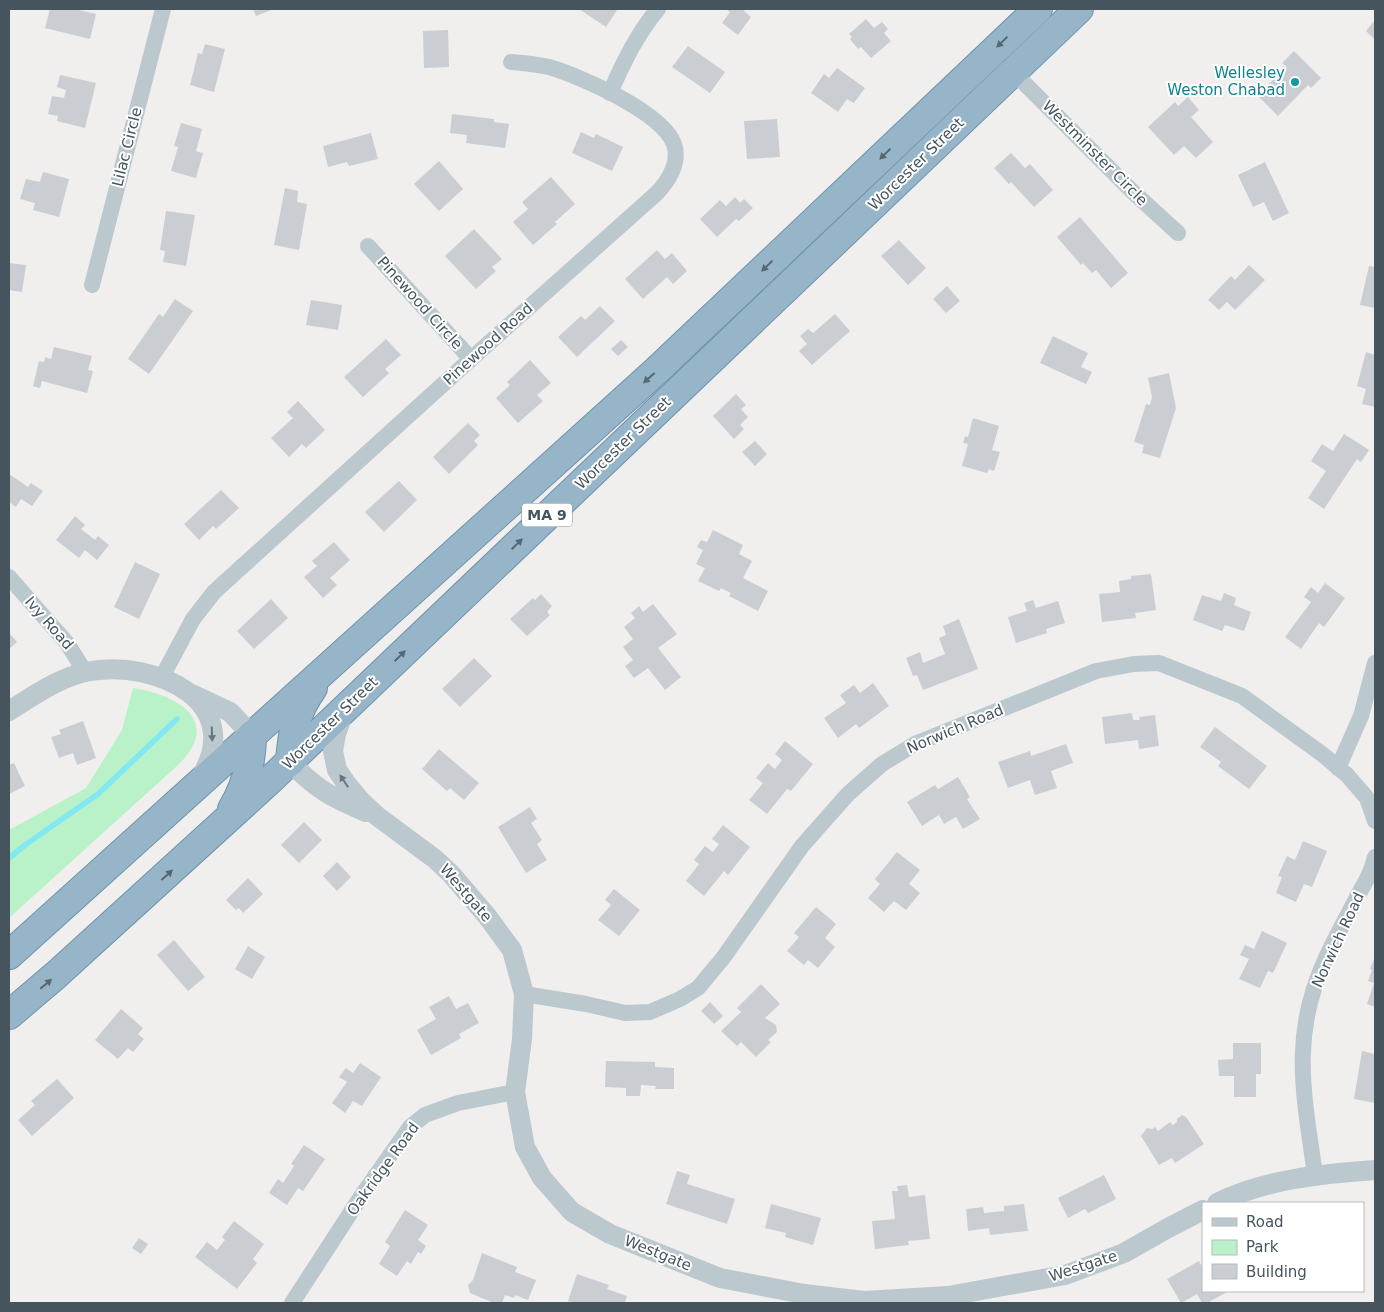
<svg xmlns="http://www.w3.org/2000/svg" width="1384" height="1312" font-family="'DejaVu Sans',sans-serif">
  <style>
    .green { fill: #b9f2c8 }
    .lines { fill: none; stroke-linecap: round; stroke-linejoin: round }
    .stream { stroke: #82e8f2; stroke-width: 5.5 }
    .building { fill: #caced3 }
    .trunk-casing { stroke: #6d93ad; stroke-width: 30 }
    .minor { stroke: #bbc8ce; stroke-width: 16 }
    .tertiary { stroke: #bbc8ce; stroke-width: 20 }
    .trunk { stroke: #96b5c8; stroke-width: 28 }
    .oneway { fill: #556772 }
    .oneway2 { fill: #68777f }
    .culture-dot { fill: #0f9aa8; stroke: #fff; stroke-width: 2 }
    .labels { text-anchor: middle; stroke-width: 4; stroke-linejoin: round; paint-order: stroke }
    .shield { fill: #fff; stroke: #7d878e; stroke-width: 1 }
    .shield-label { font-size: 14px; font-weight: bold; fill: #45545d }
    .culture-label { font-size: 15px; fill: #0d838f; stroke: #fff; text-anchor: end }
    .street-label { font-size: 15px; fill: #45545d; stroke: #fff }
  </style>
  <rect width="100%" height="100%" fill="#f1eeee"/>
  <path class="green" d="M133,688C178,695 223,721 178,765L9,918V830L86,788L122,730Z"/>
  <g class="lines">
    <polyline class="stream" points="9,858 25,845 98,794 177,719"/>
  </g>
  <g class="building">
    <polygon points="50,9 75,9 96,14 90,39 45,28"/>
    <polygon points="253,9 274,9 256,16"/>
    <polygon points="579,9 615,9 617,10 606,27"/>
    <polygon points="726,9 745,9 744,11 751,17 738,35 722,23 730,12"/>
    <polygon points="866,19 874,28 882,22 888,29 884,33 891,41 871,58 861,47 858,49 850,39 852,37 849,34"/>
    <polygon points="1375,20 1375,40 1366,31"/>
    <polygon points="448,30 449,67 424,68 423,31"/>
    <polygon points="205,44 225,49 214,92 190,85 198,53 202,54"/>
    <polygon points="688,46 725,72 710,93 672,67"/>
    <polygon points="1294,51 1321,78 1311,88 1308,85 1278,116 1257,95 1287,67 1282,63"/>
    <polygon points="837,68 865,88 854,103 847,99 838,112 811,93 824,74 829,78"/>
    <polygon points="60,75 96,83 85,128 57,121 58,116 48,114 52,96 64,98 66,90 57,87"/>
    <polygon points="1188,97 1199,110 1191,117 1213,142 1196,158 1184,146 1174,155 1148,127 1175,102 1178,106"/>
    <polygon points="452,114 494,119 494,122 509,124 505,148 466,143 467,135 450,133"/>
    <polygon points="777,119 780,157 747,159 744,121"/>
    <polygon points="181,123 202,129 196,151 203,153 196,178 171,171 178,147 174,146"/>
    <polygon points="581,132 594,138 596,134 623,147 612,171 572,153"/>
    <polygon points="371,133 378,159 349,166 347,162 328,167 323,146"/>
    <polygon points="1011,153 1025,168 1030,164 1053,190 1034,207 1011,182 1009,184 994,168"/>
    <polygon points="439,161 463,189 439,211 414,184"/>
    <polygon points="1265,162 1289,213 1273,221 1264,202 1253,207 1238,175"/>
    <polygon points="43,172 69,179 59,217 33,210 35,203 20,199 26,179 40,182"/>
    <polygon points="551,177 575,204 555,222 557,224 533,245 513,222 528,209 522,202"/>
    <polygon points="285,188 298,191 297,202 307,204 299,250 274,245"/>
    <polygon points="735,197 740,203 744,199 753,208 739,221 736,219 717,237 700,219 720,200 726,206"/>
    <polygon points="166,211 195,215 186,266 163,262 165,251 160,250"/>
    <polygon points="1080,217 1128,273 1111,288 1096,270 1092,273 1083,263 1081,265 1057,237"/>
    <polygon points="474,229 502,259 492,267 496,271 476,289 445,256"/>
    <polygon points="899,240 926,268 908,285 881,256"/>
    <polygon points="657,250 665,259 672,253 687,271 673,284 667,277 643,299 625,279"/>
    <polygon points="9,263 26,265 22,292 9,290"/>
    <polygon points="1249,265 1265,280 1235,310 1227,302 1219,310 1208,300 1231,276 1235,280"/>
    <polygon points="1369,266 1375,267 1375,308 1360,305"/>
    <polygon points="947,286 960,301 946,313 933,299"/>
    <polygon points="175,299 193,311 149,374 128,359 159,314 163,317"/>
    <polygon points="311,300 342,305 338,330 306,325"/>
    <polygon points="600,306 615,321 577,357 558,337 581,316 585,320"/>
    <polygon points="835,314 850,331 812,365 799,351 807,344 800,336 808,329 813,333"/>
    <polygon points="1053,336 1088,353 1081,367 1092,372 1086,384 1040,363"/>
    <polygon points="386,339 401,355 385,369 389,373 363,397 344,377"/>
    <polygon points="621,340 628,347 618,356 611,349"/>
    <polygon points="54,347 92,356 88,370 93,371 87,393 42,381 40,388 33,386 39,361 44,362 45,357 51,359"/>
    <polygon points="1366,352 1375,355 1375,407 1362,404 1366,389 1357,386"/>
    <polygon points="530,360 551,383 537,395 543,401 518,423 496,398 510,385 507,382"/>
    <polygon points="1169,373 1176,408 1160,458 1142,453 1144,445 1134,442 1146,404 1150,405 1152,397 1148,378"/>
    <polygon points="736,394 746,405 741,409 748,417 740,425 744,429 734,439 713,416"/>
    <polygon points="298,401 325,430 306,448 302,444 289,457 271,438 293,418 287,412"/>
    <polygon points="973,418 999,426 992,450 1000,452 994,471 989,469 987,473 962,466 968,444 963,443 965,436 968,437"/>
    <polygon points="468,423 480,435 474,441 478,445 449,474 433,457"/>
    <polygon points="1344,434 1369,450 1361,462 1357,459 1324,509 1308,498 1326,471 1311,461 1322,444 1333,451"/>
    <polygon points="755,441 767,454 755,466 742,452"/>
    <polygon points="9,474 28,487 31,483 43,491 32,506 21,499 16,507 9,502"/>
    <polygon points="399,481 417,500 384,532 365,512"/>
    <polygon points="221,490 239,508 216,529 213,526 199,540 184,524"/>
    <polygon points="75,516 85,525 81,529 95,540 98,536 109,545 97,560 85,550 79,558 56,540"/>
    <polygon points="713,530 743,545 739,554 752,561 743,578 768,591 758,611 729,596 731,593 721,588 719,591 698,581 705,568 696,564 703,550 697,547 701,540 707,542"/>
    <polygon points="334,542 350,560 330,578 337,585 323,598 304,577 317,566 312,561"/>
    <polygon points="135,562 160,574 139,619 114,607"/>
    <polygon points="1151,574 1156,610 1135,613 1136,618 1102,622 1099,594 1120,592 1119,581 1131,579 1131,576"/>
    <polygon points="1325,583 1345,598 1324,627 1319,623 1301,649 1285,637 1311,602 1304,597 1311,587 1318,593"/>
    <polygon points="1224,593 1236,598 1234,605 1251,612 1244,631 1225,625 1222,631 1193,620 1202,595 1221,601"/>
    <polygon points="541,594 552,606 547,612 550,615 527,636 510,619 533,598 535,600"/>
    <polygon points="271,599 288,618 254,649 237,631"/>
    <polygon points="1033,600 1036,608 1058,601 1065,623 1046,629 1047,633 1016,643 1008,617 1027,611 1024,603"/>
    <polygon points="653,604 677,634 658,648 681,677 665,690 648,668 634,678 625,666 633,660 623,647 633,639 624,627 635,618 631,613 639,606 643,612"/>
    <polygon points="959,619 978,669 923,690 917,675 913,676 906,658 920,652 923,663 945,654 939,638 946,635 943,626"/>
    <polygon points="9,633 17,642 9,649"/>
    <polygon points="474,658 492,676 460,707 442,689"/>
    <polygon points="873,683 889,706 859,728 856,724 838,738 824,718 846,703 840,695 854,685 860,693"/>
    <polygon points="1132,713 1133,720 1140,720 1139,717 1155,715 1159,746 1139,749 1138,740 1105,744 1102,717"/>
    <polygon points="83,721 96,758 77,765 73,753 59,758 51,737 61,734 59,730"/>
    <polygon points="1215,727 1267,766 1249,789 1218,766 1221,762 1200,747"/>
    <polygon points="785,741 813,764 791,791 787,789 767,814 749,800 763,783 756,778 768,763 775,769 782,760 775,754"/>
    <polygon points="1066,744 1073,763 1051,771 1057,788 1035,795 1030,780 1008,788 998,762 1030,751 1031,756"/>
    <polygon points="439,749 479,783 464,800 450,788 447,791 422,769"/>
    <polygon points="14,763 25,786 9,794 9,765"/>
    <polygon points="958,777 970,797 967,799 980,819 963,829 956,817 944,824 939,815 922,826 907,802 935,785 938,789"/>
    <polygon points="530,807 537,819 531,823 542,840 537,844 547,860 526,873 498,827"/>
    <polygon points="304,822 322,840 299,863 281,845"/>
    <polygon points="723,825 750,847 728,875 724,871 704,896 686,881 699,864 694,860 705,846 713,852 719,844 712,839"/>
    <polygon points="1303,841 1327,851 1312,887 1304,884 1296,902 1276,893 1282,877 1278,876 1287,856 1295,860"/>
    <polygon points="897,852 920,870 909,884 920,893 906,910 894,901 884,912 868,898 880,884 875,879"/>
    <polygon points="337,862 351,877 337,891 323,876"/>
    <polygon points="248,878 263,894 243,913 239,908 236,910 226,900"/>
    <polygon points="614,889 640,910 619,936 598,920 611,905 605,900"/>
    <polygon points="816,907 836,924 825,938 835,947 818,968 808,960 804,965 787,951 799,937 794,933"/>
    <polygon points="1262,931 1287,943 1273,973 1268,971 1260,988 1239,979 1249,959 1240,955 1245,945 1254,949"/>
    <polygon points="174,940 205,977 188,991 157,955"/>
    <polygon points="248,946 265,957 252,979 235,969"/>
    <polygon points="1374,959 1375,959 1375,1007 1367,1004 1374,983 1368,981 1372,970 1370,969"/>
    <polygon points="761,984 780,1004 765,1018 776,1025 777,1032 768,1040 771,1042 756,1057 741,1042 737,1046 721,1031 741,1012 737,1008"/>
    <polygon points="449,996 456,1009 468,1003 479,1023 459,1034 461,1038 431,1055 417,1030 436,1019 429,1007"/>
    <polygon points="710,1002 723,1016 714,1024 701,1011"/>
    <polygon points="121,1009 143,1028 138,1034 144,1039 133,1052 128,1048 118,1059 95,1040"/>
    <polygon points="1233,1043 1261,1043 1261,1074 1256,1074 1256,1097 1234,1097 1234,1076 1219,1076 1218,1060 1233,1059"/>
    <polygon points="1362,1051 1375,1054 1375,1103 1354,1099"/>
    <polygon points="606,1061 655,1062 655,1067 674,1068 674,1089 655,1089 656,1086 641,1085 640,1096 626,1096 626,1088 605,1087"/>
    <polygon points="360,1063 381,1077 362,1106 353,1101 345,1113 332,1103 347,1082 339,1077 346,1068 353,1073"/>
    <polygon points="57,1079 74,1098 32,1136 18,1120 35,1105 31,1101"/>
    <polygon points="1182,1115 1186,1117 1204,1144 1175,1163 1172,1158 1159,1165 1141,1136 1147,1128 1152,1129 1155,1127 1158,1131 1170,1122 1173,1125 1177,1122 1177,1119"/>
    <polygon points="304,1145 325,1159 303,1191 298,1188 287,1205 269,1193 278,1179 283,1183 294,1166 291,1164"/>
    <polygon points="677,1171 690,1175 687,1184 735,1199 727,1224 666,1204"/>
    <polygon points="1104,1175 1116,1199 1088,1213 1085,1209 1068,1218 1058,1198"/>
    <polygon points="907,1185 909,1197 925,1195 930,1239 908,1241 909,1245 875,1249 872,1221 895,1219 892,1191 898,1191 897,1186"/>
    <polygon points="771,1204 821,1218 813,1245 785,1237 786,1233 765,1228"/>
    <polygon points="1024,1204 1028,1231 990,1235 989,1228 968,1231 966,1209 983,1207 984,1213 1004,1211 1004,1206"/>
    <polygon points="405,1210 428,1225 418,1240 426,1246 421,1254 418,1252 411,1264 407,1261 397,1276 379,1264 390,1246 385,1242"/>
    <polygon points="234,1221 264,1244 253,1259 257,1263 237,1289 195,1257 207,1242 217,1250 225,1240 222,1237"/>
    <polygon points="139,1238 148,1244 141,1254 132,1248"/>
    <polygon points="482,1253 517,1267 515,1272 536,1280 528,1300 515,1295 514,1298 505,1295 502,1303 494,1303 470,1293 468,1285 473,1280"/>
    <polygon points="1199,1261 1201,1265 1203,1264 1203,1291 1229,1291 1207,1303 1202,1303 1197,1294 1181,1303 1167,1279"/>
    <polygon points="577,1274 609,1285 607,1289 627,1296 625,1303 575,1303 568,1301"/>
  </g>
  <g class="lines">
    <g class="trunk-casing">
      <g id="trunk">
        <path d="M290,762C292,732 296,712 313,688"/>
        <path d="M232,809C246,786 252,763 252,735"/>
        <polyline points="9,955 655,372 1038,9"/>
        <polyline points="9,1015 56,975 268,782 1079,9"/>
      </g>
    </g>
    <g class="minor">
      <polyline points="1013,72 1133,192 1178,233"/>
      <path d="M610,93C623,63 637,34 658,9"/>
      <polyline points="368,246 471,359"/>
      <polyline points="92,285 163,9"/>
      <polyline points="9,577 67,643 85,672"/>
      <path d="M162,677L193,619L214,592L471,359L657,193C669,180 680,162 674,144C662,112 580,76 549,67C536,64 524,63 511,62"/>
      <polyline points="1338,768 1361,716 1375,663"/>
      <polyline points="524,994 586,1004 625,1013 650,1012 680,999 698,988 723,958 802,846 848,794 882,764 915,744 1096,671 1134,664 1159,663 1242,696 1322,754 1347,775 1367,798 1375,821"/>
      <path d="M1315,1175C1304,1095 1290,1037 1325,960C1335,938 1347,917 1358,895C1365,883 1372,871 1375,857"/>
      <polyline points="292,1303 362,1195 410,1127 425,1115 458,1103 515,1092"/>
    </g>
    <g class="tertiary">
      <polyline points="194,695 230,712 252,735"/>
      <path d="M9,711C34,695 61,676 91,671C156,660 249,702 199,780"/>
      <polyline points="344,712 336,734 333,751 337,770 346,783 360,800 377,816 435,859 451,874 487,916 512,950 524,994 522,1039 515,1092 525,1147 542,1178 572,1212 610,1234 720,1278 804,1294 864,1301 948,1296 1065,1275 1124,1253 1168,1228 1203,1210"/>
      <path d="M290,762C316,789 331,797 366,812"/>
      <path d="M1217,1203C1266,1179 1321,1174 1375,1170"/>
    </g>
    <use href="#trunk" class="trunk"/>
  </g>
  <defs><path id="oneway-solid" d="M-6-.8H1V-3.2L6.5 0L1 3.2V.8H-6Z" transform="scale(1.25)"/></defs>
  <g class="oneway">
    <use href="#oneway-solid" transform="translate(1002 42) rotate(136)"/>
    <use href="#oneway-solid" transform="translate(885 154) rotate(136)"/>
    <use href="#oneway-solid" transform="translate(767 266) rotate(136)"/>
    <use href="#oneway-solid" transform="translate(649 378) rotate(138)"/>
    <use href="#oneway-solid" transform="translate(517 544) rotate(-44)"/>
    <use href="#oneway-solid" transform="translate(400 656) rotate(-44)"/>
    <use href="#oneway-solid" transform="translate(167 875) rotate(-42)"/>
    <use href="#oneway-solid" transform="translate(46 984) rotate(-40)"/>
  </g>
  <g class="oneway2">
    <use href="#oneway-solid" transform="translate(212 734) rotate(88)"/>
    <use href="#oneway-solid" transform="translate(344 781) rotate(-124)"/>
  </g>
  <circle class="culture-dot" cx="1295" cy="82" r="5"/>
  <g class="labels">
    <rect class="shield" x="522" y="503.5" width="50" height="23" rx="4"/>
    <g class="shield-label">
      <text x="547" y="520">MA 9</text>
    </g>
    <g class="culture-label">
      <text x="1285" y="78">Wellesley<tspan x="1285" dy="17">Weston Chabad</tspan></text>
    </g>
    <g class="street-label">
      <text transform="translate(127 147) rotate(-76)" y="5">Lilac Circle</text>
      <text transform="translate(1095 153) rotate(45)" y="5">Westminster Circle</text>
      <text transform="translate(916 164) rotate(-44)" y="5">Worcester Street</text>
      <text transform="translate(420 303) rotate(48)" y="5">Pinewood Circle</text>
      <text transform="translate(488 344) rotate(-42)" y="5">Pinewood Road</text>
      <text transform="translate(623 443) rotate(-44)" y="5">Worcester Street</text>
      <text transform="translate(49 623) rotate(49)" y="5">Ivy Road</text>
      <text transform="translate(330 723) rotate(-44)" y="5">Worcester Street</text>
      <text transform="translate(955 729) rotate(-23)" y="5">Norwich Road</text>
      <text transform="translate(466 893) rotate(49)" y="5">Westgate</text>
      <text transform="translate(1338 940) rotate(-65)" y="5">Norwich Road</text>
      <text transform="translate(383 1169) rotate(-54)" y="5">Oakridge Road</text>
      <text transform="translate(658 1253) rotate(22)" y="5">Westgate</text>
      <text transform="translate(1083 1266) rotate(-18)" y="5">Westgate</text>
    </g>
  </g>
  <rect width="1384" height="1312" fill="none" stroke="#45545d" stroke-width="20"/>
  <rect x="1202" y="1202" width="162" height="90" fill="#ffffff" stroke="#b5bbbe"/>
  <rect x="1212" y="1218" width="25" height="8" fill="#bbc8ce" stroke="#b5bbbe"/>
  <text x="1246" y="1227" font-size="15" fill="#45545d">Road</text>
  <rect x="1212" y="1240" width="25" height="15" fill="#b9f2c8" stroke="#b5bbbe"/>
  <text x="1246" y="1252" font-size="15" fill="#45545d">Park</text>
  <rect x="1212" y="1264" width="25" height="15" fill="#caced3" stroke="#b5bbbe"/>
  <text x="1246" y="1277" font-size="15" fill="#45545d">Building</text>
</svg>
